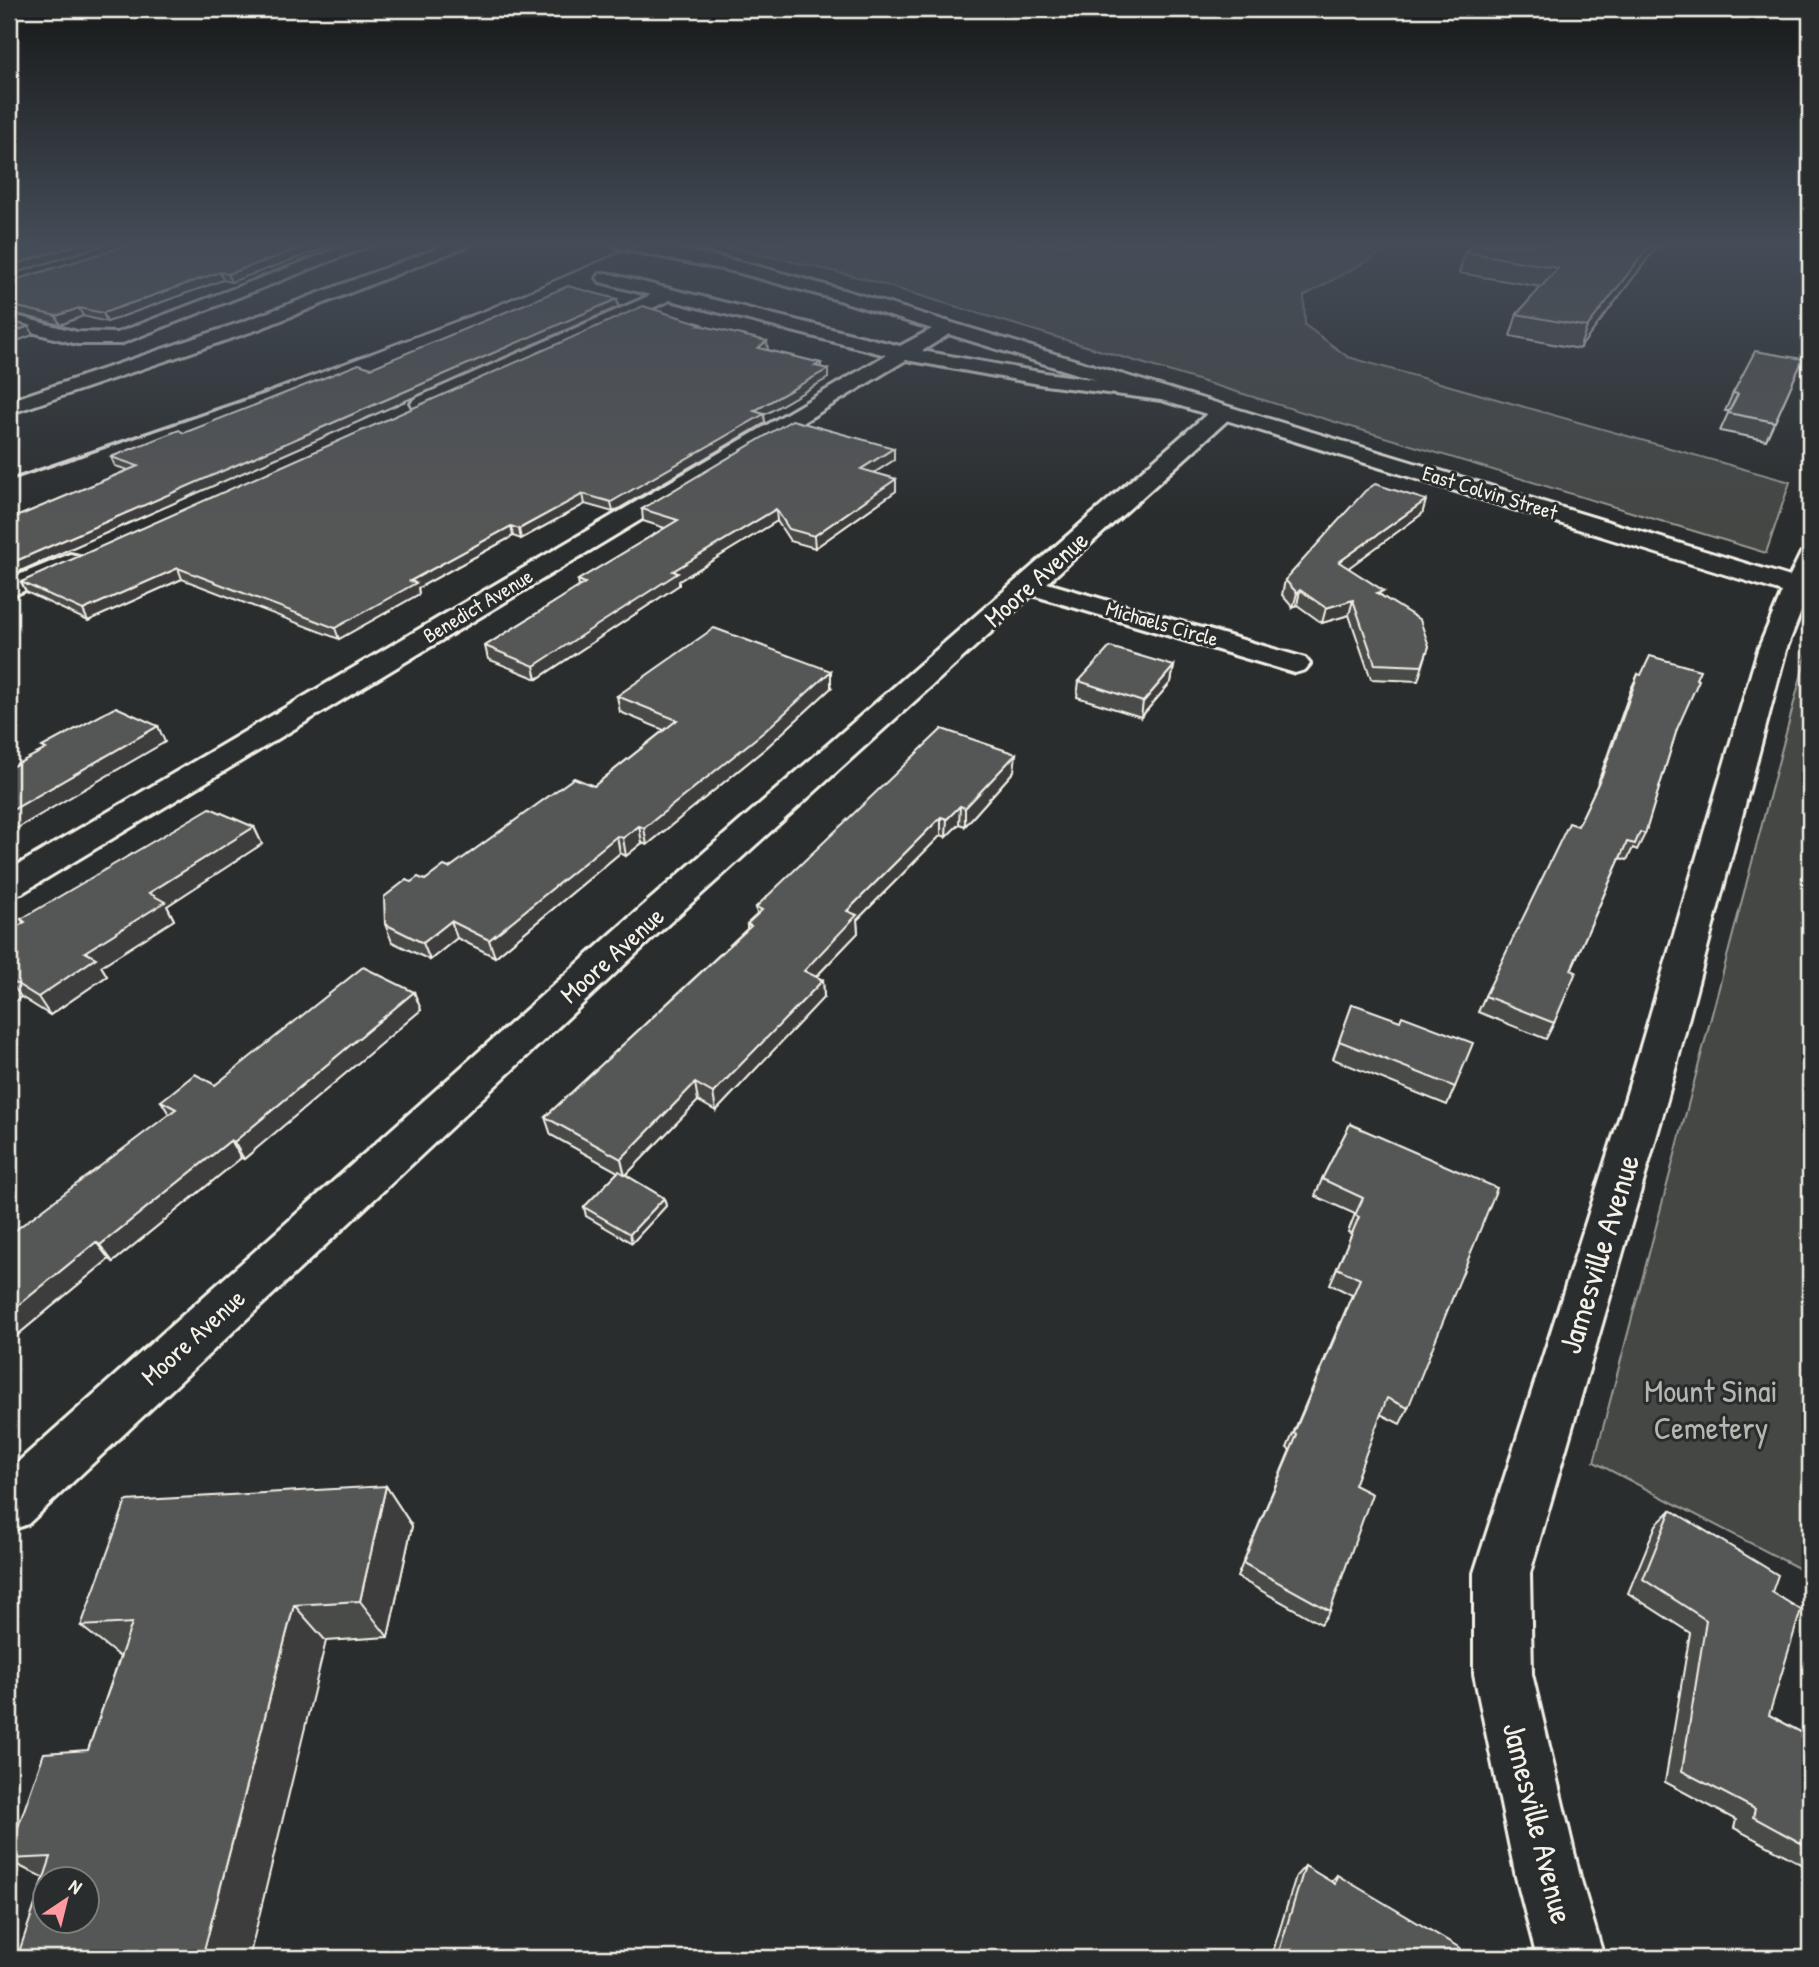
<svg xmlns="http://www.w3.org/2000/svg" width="1819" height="1967" font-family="'Patrick Hand',sans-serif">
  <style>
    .green { fill: #444645; stroke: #9c9c96; stroke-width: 2 }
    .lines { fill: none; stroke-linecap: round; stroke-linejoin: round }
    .minor-casing { stroke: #f4f1e8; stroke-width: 6 }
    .tertiary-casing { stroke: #f4f1e8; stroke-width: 6 }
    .motorway-casing { stroke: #f4f1e8; stroke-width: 6 }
    .minor { fill: #2a2d2e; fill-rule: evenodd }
    .tertiary { fill: #2a2d2e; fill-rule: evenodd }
    .motorway { fill: #2a2d2e; fill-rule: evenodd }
    .rail-far1 { stroke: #f4f1e8; stroke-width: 2.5 }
    .rail { stroke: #f4f1e8; stroke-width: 3.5 }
    .wall { fill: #494b4a; stroke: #f4f1e8; stroke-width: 2 }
    .shaded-wall { fill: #3c3d3c; stroke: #f4f1e8; stroke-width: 2 }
    .building { fill: #555756; stroke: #f4f1e8; stroke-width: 2; fill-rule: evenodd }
    .labels { text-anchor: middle; stroke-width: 6; stroke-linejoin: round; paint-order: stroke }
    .far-street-label { font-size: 21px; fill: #f4f1e8; stroke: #2a2d2e }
    .street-label { font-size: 26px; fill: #f4f1e8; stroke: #2a2d2e }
    .near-street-label { font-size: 32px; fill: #f4f1e8; stroke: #2a2d2e }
    .near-park-label { font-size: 32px; fill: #b6b5af; stroke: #2a2d2e }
  </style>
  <rect width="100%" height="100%" fill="#2a2d2e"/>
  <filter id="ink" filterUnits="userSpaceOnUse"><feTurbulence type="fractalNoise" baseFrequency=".0143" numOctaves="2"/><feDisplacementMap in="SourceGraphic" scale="14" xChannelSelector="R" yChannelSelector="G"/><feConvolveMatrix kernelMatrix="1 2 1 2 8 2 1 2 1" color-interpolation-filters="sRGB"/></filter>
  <g filter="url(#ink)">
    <g class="green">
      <polygon points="716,244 1397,244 1304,296 1305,325 1348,357 1790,482 1766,553 862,278"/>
      <polygon points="1810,642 1810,1574 1594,1462"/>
    </g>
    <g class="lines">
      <g class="minor-casing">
        <g id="minor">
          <polygon points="350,244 373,244 120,344 77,344 9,326 9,314 77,332 117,333"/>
          <polygon points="606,273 900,346 947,321 957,327 954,331 922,351 1045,373 1169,389 1180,395 1169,401 1045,385 906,360 22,893 9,897 9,870 886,355 670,300 430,409 414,409 411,404 414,399 651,295 600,282 597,278 600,274"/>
          <polygon points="1223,405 1234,412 1231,417 1047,583 1305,658 1310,664 1305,670 1295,673 1285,670 1032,595 655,936 28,1524 9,1531 9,1470 629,918 1215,407"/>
          <polygon points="1810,551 1810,588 1807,594 1787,594 1784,588 1801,553"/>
          <polygon points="70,554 79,556 83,562 79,568 9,597 9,579"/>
        </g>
      </g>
      <g class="tertiary-casing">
        <path id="tertiary" d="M615,244C693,244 772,271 847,291L1810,583V600L1806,599L1786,650L1667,1100L1530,1573L1532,1674L1580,1877L1604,1958H1537L1516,1877L1474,1674V1573L1625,1100L1758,650L1782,592L835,299L736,272L617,248Z"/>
      </g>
      <g class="motorway-casing">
        <polygon id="motorway" points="449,244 472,244 259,329 9,414 9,401 245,321"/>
      </g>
      <use href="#minor" class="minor"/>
      <use href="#tertiary" class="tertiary"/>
      <use href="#motorway" class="motorway"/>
      <polyline class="rail-far1" points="261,394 484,310 639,244"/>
      <polyline class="rail" points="9,480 266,392"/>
    </g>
    <g class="wall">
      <polygon points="132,244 336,244 231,282 223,280 107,322 83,316 60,325 9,312 9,282"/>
      <polygon points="1474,244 1659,244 1579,349 1510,336 1517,314 1541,287 1459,273 1465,252"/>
      <polygon points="617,299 618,307 9,576 9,520 128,470 115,466 111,457 184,433 371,368"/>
      <polygon points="1810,314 1810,326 1806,325"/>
      <polygon points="702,326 768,350 821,363 821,368 828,369 828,378 764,415 765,423 613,512 585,504 521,539 513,536 418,588 419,594 339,639 182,579 88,621 26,592 21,582"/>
      <polygon points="1803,359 1766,440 1720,431 1729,411 1725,411 1733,393"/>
      <polygon points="894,460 874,473 896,479 896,491 815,548 790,541 777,521 679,581 679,585 537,679 488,659 485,646 579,587 578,580 665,528 643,521 642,509"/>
      <polygon points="1426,500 1422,514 1348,568 1382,596 1429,646 1418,681 1371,679 1349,615 1322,623 1297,605 1293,608 1282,595 1285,580"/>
      <polygon points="1174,666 1171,682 1141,717 1077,697 1079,681"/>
      <polygon points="1638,674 1677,729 1645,834 1637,850 1633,848 1627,860 1620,858 1571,970 1554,1023 1546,1039 1478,1012 1485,996 1578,826 1596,788 1631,689"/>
      <polygon points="831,688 766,748 647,845 642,843 626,856 620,853 495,957 457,938 430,960 392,942 385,924 411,882 425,880 449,868 594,786 664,730 620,712 617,696"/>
      <polygon points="1014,771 965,826 959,824 946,837 941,835 857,920 858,933 816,977 823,980 824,997 716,1111 698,1101 626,1175 664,1198 666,1206 632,1243 586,1216 584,1207 618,1172 551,1135 545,1117 747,929 747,924 757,915 756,907"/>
      <polygon points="254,827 262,844 167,906 174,920 101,966 107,976 50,1015 21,997 9,1005 9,932 23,923 21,919"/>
      <polygon points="414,992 421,1010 244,1159 241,1158 113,1262 109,1259 9,1342 169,1114 161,1101 215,1085"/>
      <polygon points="1352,1005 1455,1087 1447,1105 1333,1059"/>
      <polygon points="1350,1124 1408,1408 1400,1424 1380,1414 1354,1485 1330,1611 1321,1624 1237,1577 1290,1450 1287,1448 1352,1295 1330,1284 1352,1234 1348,1232 1355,1214 1315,1196 1322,1179"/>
      <polygon points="386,1486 412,1526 388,1637 326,1641 44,1878 9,1861 9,1853 88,1750 120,1657 81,1626"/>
      <polygon points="1671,1510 1772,1592 1769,1715 1810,1737 1809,1868 1734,1828 1736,1820 1665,1782 1690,1633 1628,1593 1656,1525"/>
      <polygon points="1305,1866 1331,1882 1337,1875 1457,1958 1271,1958 1296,1876"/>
    </g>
    <g class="shaded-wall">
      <polygon points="79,244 107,244 9,275 9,266"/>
      <polygon points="312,244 336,244 231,282 228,274"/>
      <polygon points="1651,244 1659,244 1579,349 1587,327"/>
      <polygon points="220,272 223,280 107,322 103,313"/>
      <polygon points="617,299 618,307 9,576 9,564"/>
      <polygon points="79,308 83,316 60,325 56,316"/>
      <polygon points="29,326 33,335 9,344 9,334"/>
      <polygon points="767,341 768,350 758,348"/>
      <polygon points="828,369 828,378 764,415 765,423 613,512 611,502 754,411"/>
      <polygon points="894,448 894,460 861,481 861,469"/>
      <polygon points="896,479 896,491 815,548 814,536"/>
      <polygon points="583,494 585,504 521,539 519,529"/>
      <polygon points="1426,500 1422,514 1336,577 1339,562"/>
      <polygon points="776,509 777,521 679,581 679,585 537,679 534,666 673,571"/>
      <polygon points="511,526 513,536 418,588 419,594 339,639 335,628 410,581"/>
      <polygon points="178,568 182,579 88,621 83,610"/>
      <polygon points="1300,590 1297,605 1293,608 1297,593"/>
      <polygon points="1353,600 1349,615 1322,623 1326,608"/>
      <polygon points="1174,666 1171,682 1141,717 1143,702"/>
      <polygon points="831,671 831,688 766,748 647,845 644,828"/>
      <polygon points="158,726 165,742 9,833 9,812"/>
      <polygon points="1016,754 1014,771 965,826 965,808"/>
      <polygon points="960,806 959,824 946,837 947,819"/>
      <polygon points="941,817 941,835 857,920 858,933 805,988 804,971 847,911"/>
      <polygon points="639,826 642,843 626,856 623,838"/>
      <polygon points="254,827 262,844 167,906 174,920 101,966 107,976 50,1015 38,997 85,952 149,893"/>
      <polygon points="617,836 620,853 495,957 489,940"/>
      <polygon points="451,921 457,938 430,960 423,943"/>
      <polygon points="9,980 21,997 9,1005"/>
      <polygon points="823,980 824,997 716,1111 713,1093"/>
      <polygon points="414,992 421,1010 244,1159 234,1142"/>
      <polygon points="695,1083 698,1101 625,1176 621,1159"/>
      <polygon points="231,1140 241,1158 113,1262 100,1245"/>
      <polygon points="664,1198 666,1206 632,1243 630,1234"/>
      <polygon points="96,1242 109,1259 9,1342 9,1313"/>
      <polygon points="386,1486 412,1526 388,1637 360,1601"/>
      <polygon points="294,1605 326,1641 249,1958 202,1958"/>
    </g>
    <g class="building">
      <polygon points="9,244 79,244 9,266"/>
      <polygon points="132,244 312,244 228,274 220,272 103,313 79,308 56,316 9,305 9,282"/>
      <polygon points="1474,244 1651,244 1587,327 1517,314 1558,268 1465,252"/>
      <polygon points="568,286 617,299 9,564 9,520 138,466 111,457 179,430 184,433 359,364 371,368"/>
      <polygon points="643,306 702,324 699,325 767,341 758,348 821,363 815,366 828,369 754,411 764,414 611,502 583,494 519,529 511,526 410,581 416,583 335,628 178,568 83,610 21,582"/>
      <polygon points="9,321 29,326 9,334"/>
      <polygon points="1755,351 1803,359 1775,422 1728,413 1738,394 1733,393"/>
      <polygon points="792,420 894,448 861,469 896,479 814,536 789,529 776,509 673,571 678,573 534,666 485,646 585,583 578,580 678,520 642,509"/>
      <polygon points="1375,484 1426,500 1339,562 1384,591 1377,593 1420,620 1429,646 1422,666 1375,664 1353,600 1326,608 1300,590 1297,593 1285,580 1365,491"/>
      <polygon points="714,628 831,671 765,731 644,828 639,826 623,838 617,836 489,940 451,921 423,943 385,924 384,897 406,880 411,882 418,877 425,880 444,866 449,868 574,778 594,786 677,720 617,696"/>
      <polygon points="1110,647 1174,666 1143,702 1079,681"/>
      <polygon points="1650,656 1700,670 1696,679 1699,680 1677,729 1645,834 1640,832 1635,844 1627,842 1571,970 1576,972 1554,1023 1485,996 1569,823 1578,826 1603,773 1638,674 1641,675"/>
      <polygon points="116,707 158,726 9,812 9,768 46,749 42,747"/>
      <polygon points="942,729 1016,754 965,808 960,806 947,819 941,817 847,911 857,915 804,971 823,980 713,1093 695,1083 621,1159 545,1117 751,926 747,924 762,910 756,907"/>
      <polygon points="210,808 254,827 149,893 165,902 85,952 96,958 38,997 9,979 9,932 25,922 21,919"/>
      <polygon points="363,967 414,992 234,1142 231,1140 100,1245 96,1242 9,1313 9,1235 176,1109 161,1101 195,1074 215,1085"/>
      <polygon points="1352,1005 1356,1005 1400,1021 1402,1016 1473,1043 1455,1087 1339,1041"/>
      <polygon points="1350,1124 1497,1188 1408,1408 1387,1398 1354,1485 1372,1494 1330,1611 1243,1563 1297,1435 1294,1433 1360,1279 1337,1268 1359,1217 1355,1215 1363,1198 1322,1179"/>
      <polygon points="619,1171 664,1198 630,1234 584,1207"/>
      <path d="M386,1486L360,1601L294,1605L202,1958H17L51,1857L9,1859V1853L44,1753L88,1750L132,1623L81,1626L126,1501ZM46,1880H88V1922H46Z"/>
      <polygon points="1671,1510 1778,1575 1772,1592 1801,1610 1769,1715 1810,1737 1810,1848 1753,1817 1755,1809 1682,1771 1706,1620 1643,1579"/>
      <polygon points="1305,1866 1335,1884 1337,1875 1460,1948 1457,1958 1277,1958"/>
    </g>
  </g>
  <linearGradient id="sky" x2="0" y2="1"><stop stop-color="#171919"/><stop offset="0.47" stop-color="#444c57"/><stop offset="1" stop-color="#444c57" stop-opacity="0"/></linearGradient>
  <rect width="1819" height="519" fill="url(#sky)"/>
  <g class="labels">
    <g class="far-street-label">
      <text transform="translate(1490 493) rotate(17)" y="7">East Colvin Street</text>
      <text transform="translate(478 606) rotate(-31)" y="7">Benedict Avenue</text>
      <text transform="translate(1162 624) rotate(16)" y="7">Michaels Circle</text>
    </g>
    <g class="street-label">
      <text transform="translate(1036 579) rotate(-42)" y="9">Moore Avenue</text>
      <text transform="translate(612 955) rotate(-42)" y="9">Moore Avenue</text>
      <text transform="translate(193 1337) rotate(-42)" y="9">Moore Avenue</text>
    </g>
    <g class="near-street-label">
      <text transform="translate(1599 1254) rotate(-73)" y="11">Jamesville Avenue</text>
      <text transform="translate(1538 1823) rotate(76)" y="11">Jamesville Avenue</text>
    </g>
    <g class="near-park-label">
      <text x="1711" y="1402">Mount Sinai<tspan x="1711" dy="37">Cemetery</tspan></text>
    </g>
  </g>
  <rect width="1819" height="1967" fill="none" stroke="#2a2d2e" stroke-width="35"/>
  <rect x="18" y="18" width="1784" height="1932" fill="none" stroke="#f4f1e8" stroke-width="2.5" filter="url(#ink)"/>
  <g transform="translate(66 1900) rotate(35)"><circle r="33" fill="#2a2d2e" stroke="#7b7b78" stroke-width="2"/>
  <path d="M0-5L12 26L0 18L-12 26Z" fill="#ff9aa2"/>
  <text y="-10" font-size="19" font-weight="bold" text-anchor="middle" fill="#f4f1e8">N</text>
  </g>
</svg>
